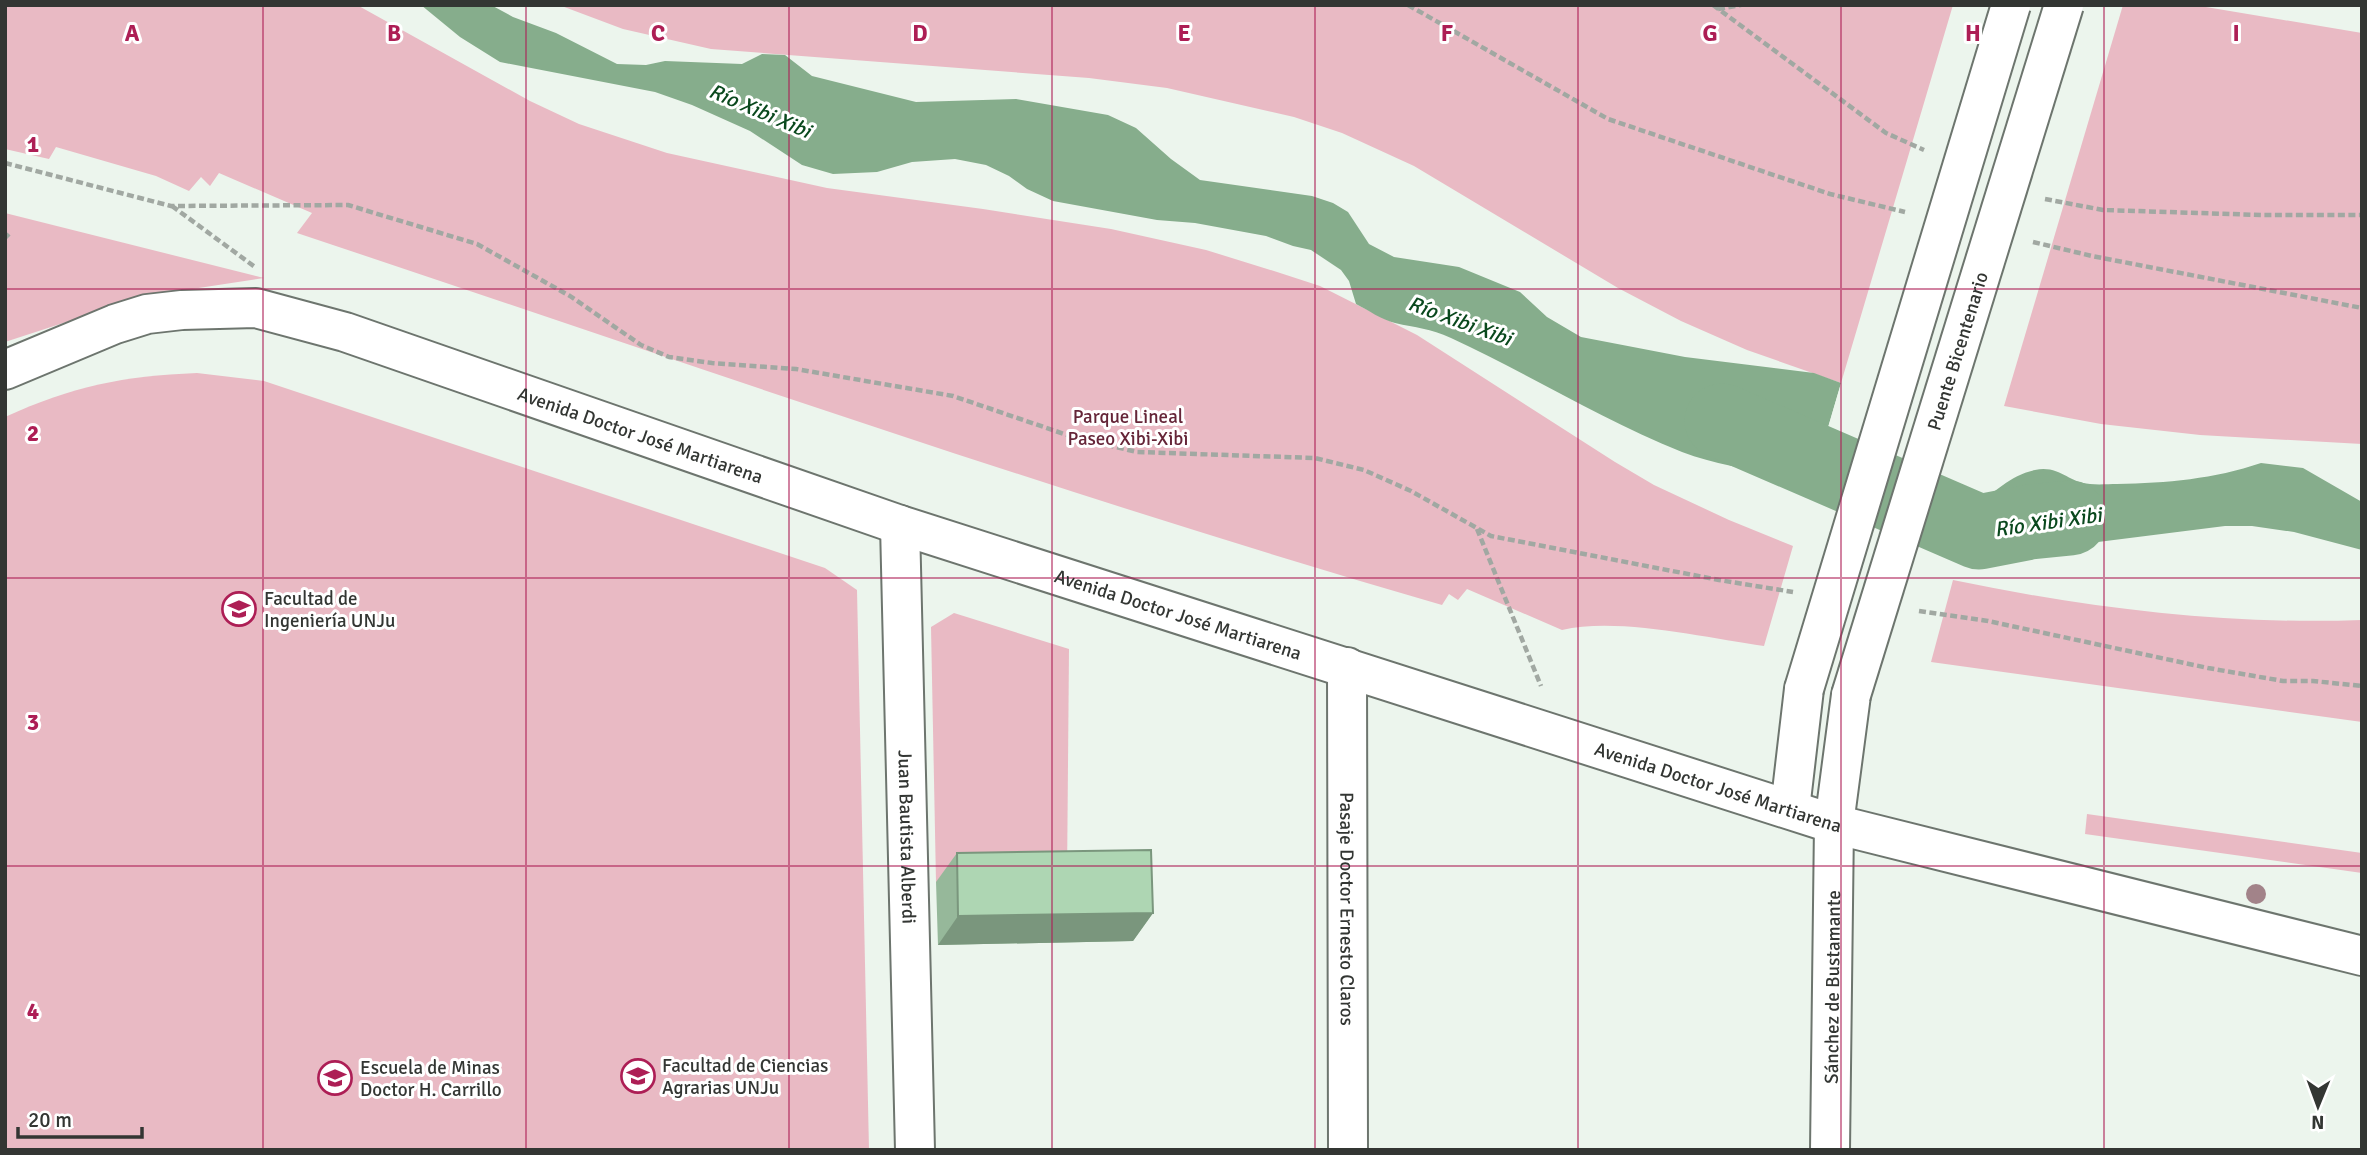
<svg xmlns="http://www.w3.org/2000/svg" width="2367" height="1155" font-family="Signika,sans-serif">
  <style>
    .green { fill: #e9bac4 }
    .water { fill: #86ad8c }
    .pier { fill: #ecf5ed }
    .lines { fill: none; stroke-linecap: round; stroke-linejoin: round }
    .river { stroke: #86ad8c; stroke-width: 75 }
    .minor-casing { stroke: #6d756e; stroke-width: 42 }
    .major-casing { stroke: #6d756e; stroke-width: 42 }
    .path { stroke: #a1a8a2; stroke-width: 4.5; stroke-dasharray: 7 3.5; stroke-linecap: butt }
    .minor { stroke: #fff; stroke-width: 38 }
    .major { stroke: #fff; stroke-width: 38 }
    .minor-bridge-casing { stroke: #6d756e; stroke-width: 42; stroke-linecap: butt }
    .minor-bridge { stroke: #fff; stroke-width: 38 }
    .tree { fill: #a28389 }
    .wall { fill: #96b89a }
    .shaded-wall { fill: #7a967d }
    .building { fill: #aed6b3; stroke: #7a967d; stroke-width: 2 }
    .grid { fill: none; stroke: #ad1e55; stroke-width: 2; stroke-opacity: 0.55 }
    .labels { text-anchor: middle; stroke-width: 6; stroke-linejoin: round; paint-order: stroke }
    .street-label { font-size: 19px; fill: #333633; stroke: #fff }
    .park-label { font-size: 19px; fill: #652538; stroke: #fff }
    .poi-label { font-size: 19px; fill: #333633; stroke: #fff; text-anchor: start }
    .water-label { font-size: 21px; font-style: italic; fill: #0a491e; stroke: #fff }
    .grid-label { font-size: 23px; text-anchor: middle; font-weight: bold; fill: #ad1e55; stroke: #fff; stroke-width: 6; stroke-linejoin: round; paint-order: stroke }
  </style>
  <rect width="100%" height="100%" fill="#ecf5ed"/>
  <g class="green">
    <path d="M5,5H357L530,101L579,124L667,153L827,188L983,209L1111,229L1206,250L1274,271L1320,286L1417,335L1615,462L1654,485L1729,520L1793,546L1764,646C1706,638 1618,617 1562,630L1467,589L1458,600L1449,594L1442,605C1056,493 678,360 297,233L312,213L219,173L210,186L201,177L189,191L156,176L56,147L49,159L5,149Z"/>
    <polygon points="559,5 1953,5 1841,383 1747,350 1681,321 1618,288 1414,166 1342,133 1294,117 1167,88 1089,78 711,49 623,29"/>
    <polygon points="2123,5 2194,5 2362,33 2362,444 2200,435 2101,424 2004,406"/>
    <polygon points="5,213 264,278 146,296 5,342"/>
    <path d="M197,373L264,381L825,568L857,590L869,1150H5V417C73,386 123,376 197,373Z"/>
    <path d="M1953,580C2088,608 2223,625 2362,620V722L1931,662Z"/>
    <polygon points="954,613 1069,649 1067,879 936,882 931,627"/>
    <polygon points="2087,814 2362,853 2362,873 2085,834"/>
  </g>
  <g class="water">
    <path d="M421,5H491L513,17L556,33L617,64L646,65L665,61L742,64L762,54L785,55L812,76L916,102L1016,99L1108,115L1136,128L1171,159L1200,180L1312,196L1333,203L1348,212L1369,244L1394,257L1459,267L1520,292L1547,317L1581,337L1685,357L1814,373L1841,383L1812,482C1769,471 1724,468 1682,452C1602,420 1529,374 1451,338C1430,328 1416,328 1395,323C1382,320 1368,310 1356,304L1349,281L1341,270L1311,250L1293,246L1266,236L1195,223L1157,220L1053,201L1027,189L1009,176L986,165L955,159L912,162L877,172L833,174L802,165L750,131L692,105L655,92L500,62L460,37Z"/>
    <path d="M2261,463L2303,468L2362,502V550L2294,532L2252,526H2225L2090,543L2022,561H1990L1961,555L1975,505C1995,493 2010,475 2035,470C2060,465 2068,483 2090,484C2099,485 2109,484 2117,484C2167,483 2214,479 2261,463Z"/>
  </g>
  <g class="pier">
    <polygon points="1842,380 1845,384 1816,483 1811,486"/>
    <polygon points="1979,499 1961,559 1960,558 1957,554 1971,504"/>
  </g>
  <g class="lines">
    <polyline class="river" points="1722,421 1979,532 2030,522 2070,518"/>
    <g class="minor-casing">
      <g id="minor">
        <path id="s1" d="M900,525L915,1150"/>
        <path id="s2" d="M1347,667L1348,1150"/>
        <polyline points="1790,809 1804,689"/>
        <path id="s3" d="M1830,1150L1834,824L1851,695"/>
      </g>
    </g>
    <g class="major-casing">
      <g id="major">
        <path id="s4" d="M5,370L115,324L147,314L182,310L256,308L345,332L900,525L1834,824L2362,956"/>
      </g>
    </g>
    <g class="path">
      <polyline points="1408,5 1608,119 1830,194 1905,212"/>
      <polyline points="1713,5 1886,133 1924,150"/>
      <polyline points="1718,9 1741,5"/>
      <polyline points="5,163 171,206 348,205 477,244 570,296 641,345 669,357 712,363 796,369 953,396 1073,437 1137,452 1315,458 1364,470 1411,491 1491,536 1719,580 1793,592"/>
      <polyline points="2045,199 2103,210 2261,215 2362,215"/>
      <polyline points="172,206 255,267"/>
      <polyline points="5,238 9,234"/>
      <polyline points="2033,242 2092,256 2362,308"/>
      <polyline points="1477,529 1541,686"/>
      <polyline points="1919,611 1988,621 2208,668 2283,681 2313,681 2362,686"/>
    </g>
    <use href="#minor" class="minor"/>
    <use href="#major" class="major"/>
    <g class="minor-bridge-casing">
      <g id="minor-bridge">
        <polyline points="1804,689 2011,5"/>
        <path id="s5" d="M1851,695L2064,5"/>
      </g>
    </g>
    <use href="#minor-bridge" class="minor-bridge"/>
  </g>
  <circle class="tree" cx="2256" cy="894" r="10"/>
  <polygon class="wall" points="957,853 1153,913 1133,941 938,945 936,882"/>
  <polygon class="shaded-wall" points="1153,913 1133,941 938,945 958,916"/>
  <polygon class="building" points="1151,850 1153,913 958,916 957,853"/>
  <path class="grid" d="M263,5V1150M526,5V1150M789,5V1150M1052,5V1150M1315,5V1150M1578,5V1150M1841,5V1150M2104,5V1150M5,289H2362M5,578H2362M5,866H2362"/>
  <defs>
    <g id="university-ring" transform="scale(1.75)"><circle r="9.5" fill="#fff" stroke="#ad1e55" stroke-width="1.5"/><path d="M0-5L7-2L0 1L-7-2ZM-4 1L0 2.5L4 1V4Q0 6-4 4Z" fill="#ad1e55"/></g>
    <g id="school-ring" transform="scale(1.75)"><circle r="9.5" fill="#fff" stroke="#ad1e55" stroke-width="1.5"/><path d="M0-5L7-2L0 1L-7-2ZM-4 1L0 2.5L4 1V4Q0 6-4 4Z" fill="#ad1e55"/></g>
  </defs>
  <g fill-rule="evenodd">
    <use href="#university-ring" x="239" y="609"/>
    <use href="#university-ring" x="638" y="1076"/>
    <use href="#school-ring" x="335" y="1078"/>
  </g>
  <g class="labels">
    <g class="street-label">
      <text dy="7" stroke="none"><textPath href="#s5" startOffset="360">Puente Bicentenario</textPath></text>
      <text dy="7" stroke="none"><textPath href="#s4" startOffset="667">Avenida Doctor José Martiarena</textPath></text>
      <text dy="7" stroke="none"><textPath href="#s4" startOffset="1234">Avenida Doctor José Martiarena</textPath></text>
      <text dy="7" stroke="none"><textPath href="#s4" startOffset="1801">Avenida Doctor José Martiarena</textPath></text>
      <text dy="7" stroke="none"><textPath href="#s1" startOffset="312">Juan Bautista Alberdi</textPath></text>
      <text dy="7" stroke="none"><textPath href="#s2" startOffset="242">Pasaje Doctor Ernesto Claros</textPath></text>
      <text dy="7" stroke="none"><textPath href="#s3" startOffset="163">Sánchez de Bustamante</textPath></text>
    </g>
    <g class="park-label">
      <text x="1128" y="423">Parque Lineal<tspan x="1128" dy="22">Paseo Xibi-Xibi</tspan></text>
    </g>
    <g class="poi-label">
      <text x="264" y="605">Facultad de<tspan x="264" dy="22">Ingeniería UNJu</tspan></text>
      <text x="662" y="1072">Facultad de Ciencias<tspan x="662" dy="22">Agrarias UNJu</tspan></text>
      <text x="360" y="1074">Escuela de Minas<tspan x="360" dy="22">Doctor H. Carrillo</tspan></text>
    </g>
    <g class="water-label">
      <text transform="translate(760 111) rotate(23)" y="7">Río Xibi Xibi</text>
      <text transform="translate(1460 321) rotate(20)" y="7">Río Xibi Xibi</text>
      <text transform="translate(2048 522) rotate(-8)" y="7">Río Xibi Xibi</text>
    </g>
  </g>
  <g class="grid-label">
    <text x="132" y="41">A</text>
    <text x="394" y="41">B</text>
    <text x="658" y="41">C</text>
    <text x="920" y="41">D</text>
    <text x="1184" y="41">E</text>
    <text x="1447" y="41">F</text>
    <text x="1710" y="41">G</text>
    <text x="1973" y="41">H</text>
    <text x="2236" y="41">I</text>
    <text x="33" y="152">1</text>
    <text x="33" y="441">2</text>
    <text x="33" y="730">3</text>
    <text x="33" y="1019">4</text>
  </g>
  <rect width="2367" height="1155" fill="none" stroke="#333633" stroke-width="14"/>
  <g transform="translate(2318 1106) rotate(181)" stroke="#ffffff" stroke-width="5" paint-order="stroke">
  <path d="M0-5L12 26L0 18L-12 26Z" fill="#333633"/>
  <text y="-10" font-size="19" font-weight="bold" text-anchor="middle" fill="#333633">N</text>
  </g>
  <path d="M18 1127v10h124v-10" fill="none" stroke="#333633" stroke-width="3.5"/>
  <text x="28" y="1127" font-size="21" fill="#333633" stroke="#ffffff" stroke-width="5" paint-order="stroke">20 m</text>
</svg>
